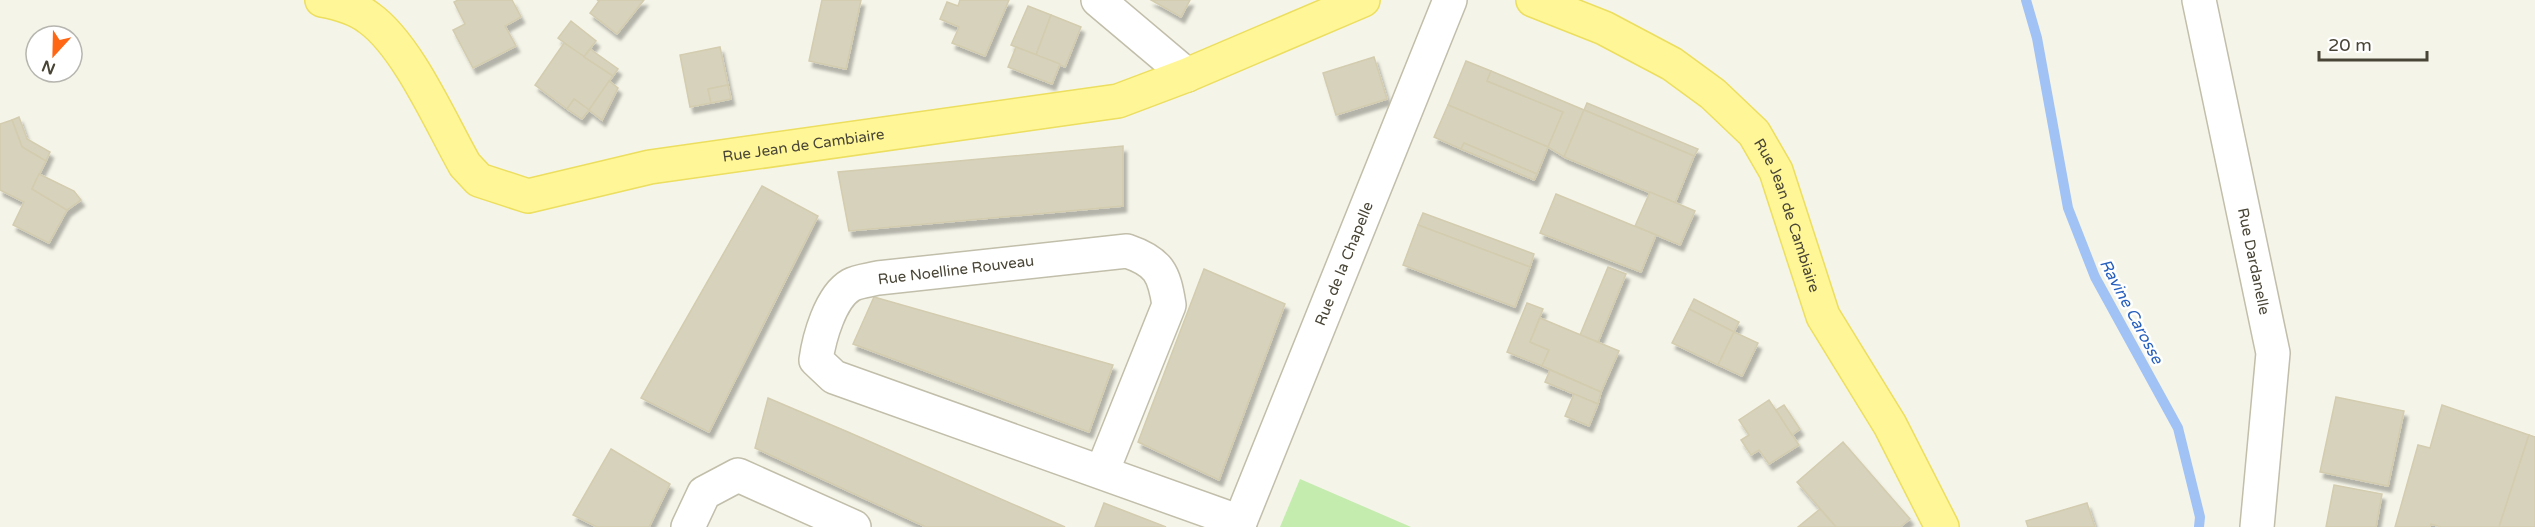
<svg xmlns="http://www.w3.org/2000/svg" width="2535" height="527" font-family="'Varela Round',sans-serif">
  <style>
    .green { fill: #c3ecae }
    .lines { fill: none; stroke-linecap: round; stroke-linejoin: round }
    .stream { stroke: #a0c2f5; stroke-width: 10 }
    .building { fill: #d7d2bc; stroke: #d3ccaf; stroke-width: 1.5; filter: url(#shadow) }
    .minor-casing { stroke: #c1beaa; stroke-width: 36 }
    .major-casing { stroke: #ecde5f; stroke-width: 36 }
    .minor { stroke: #fff; stroke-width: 33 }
    .major { stroke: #fff697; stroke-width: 33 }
    .labels { text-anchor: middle; stroke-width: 5; stroke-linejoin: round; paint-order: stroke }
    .street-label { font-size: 15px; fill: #494536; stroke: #fff }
    .water-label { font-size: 16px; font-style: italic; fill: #275fbd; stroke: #fff }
  </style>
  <defs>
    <filter id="shadow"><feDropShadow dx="3.5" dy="6" stdDeviation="1.5" flood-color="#0004"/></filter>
  </defs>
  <rect width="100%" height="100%" fill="#f5f4e8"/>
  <polygon class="green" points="1300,479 1411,527 1280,527"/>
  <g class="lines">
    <polyline class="stream" points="2026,0 2037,38 2068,208 2095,277 2178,428 2200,517 2199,527"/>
  </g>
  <g class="building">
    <polygon points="458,0 512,0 521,17 505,26 516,46 473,68 453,30 465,24 454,2"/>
    <polygon points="597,0 644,0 617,34 590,13 599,1"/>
    <polygon points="822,0 861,0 846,69 809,61"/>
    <polygon points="960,0 1009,0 985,56 952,43 959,27 940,19 947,2 958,6"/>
    <polygon points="1151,0 1190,0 1181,17"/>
    <polygon points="1028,6 1051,15 1036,55 1011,45"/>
    <polygon points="1051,15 1081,27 1065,67 1036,55"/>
    <polygon points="571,21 596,41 584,57 558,38"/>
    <polygon points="564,43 613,76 589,110 574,99 567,109 535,85"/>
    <polygon points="720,47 728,85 708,89 711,103 690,107 680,55"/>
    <polygon points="1016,47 1060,64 1052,84 1008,67"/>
    <polygon points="590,49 618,69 613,76 584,57"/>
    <polygon points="1374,57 1387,99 1336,115 1323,73"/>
    <polygon points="1466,61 1491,71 1487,81 1563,112 1548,147 1448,105"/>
    <polygon points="1491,71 1584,110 1564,157 1548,147 1563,112 1487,81"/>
    <polygon points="609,81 618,88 602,120 589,110"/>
    <polygon points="728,85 731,99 711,103 708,89"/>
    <polygon points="574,99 589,110 582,119 567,109"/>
    <polygon points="1587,103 1698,149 1694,156 1584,110"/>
    <polygon points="1448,105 1548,147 1537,174 1464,143 1461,149 1434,137"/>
    <polygon points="1584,110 1694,156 1675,203 1564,157"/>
    <polygon points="19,117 27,139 50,152 46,161 22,147 12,120"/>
    <polygon points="12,120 22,147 46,161 32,189 67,210 49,243 13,225 24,202 0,190 0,124"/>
    <polygon points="1464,143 1537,174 1534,180 1461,149"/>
    <polygon points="1123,146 1123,206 849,231 838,172"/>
    <polygon points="39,174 74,191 81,200 67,210 32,189"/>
    <polygon points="762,186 818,216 709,432 641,398"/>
    <polygon points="1650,192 1695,211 1680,245 1635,226"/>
    <polygon points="1556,194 1656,235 1641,272 1540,233"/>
    <polygon points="1423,213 1534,254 1530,267 1418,225"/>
    <polygon points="1418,225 1530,267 1515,307 1403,265"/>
    <polygon points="1608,267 1626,274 1598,342 1580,335"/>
    <polygon points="1204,269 1285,304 1219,480 1138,442"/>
    <polygon points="874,297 1113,365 1089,432 853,344"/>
    <polygon points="1694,299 1739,322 1734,332 1689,309"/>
    <polygon points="1527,303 1543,309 1530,342 1549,350 1542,366 1507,352"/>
    <polygon points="1689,309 1734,332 1718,365 1672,343"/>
    <polygon points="1540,318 1619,351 1601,392 1542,366 1549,350 1530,342"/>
    <polygon points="1734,332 1758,343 1742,376 1718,365"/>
    <polygon points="1550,370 1601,392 1598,404 1545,382"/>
    <polygon points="1574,394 1598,404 1589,426 1565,416"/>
    <polygon points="2336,397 2404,411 2388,486 2320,472"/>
    <polygon points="768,398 848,432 1065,527 926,527 755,448"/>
    <polygon points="1769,400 1799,445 1769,464 1759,450 1751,455 1741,440 1749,435 1739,420"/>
    <polygon points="1784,405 1800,429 1792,435 1776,410"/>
    <polygon points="2442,405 2529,435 2499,527 2441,527 2431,524 2430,527 2395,527 2418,445 2430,448"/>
    <polygon points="2529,435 2535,437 2535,527 2499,527"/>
    <polygon points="1843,442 1910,519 1900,527 1836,527 1797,482"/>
    <polygon points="611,449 670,484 649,527 597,527 573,515"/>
    <polygon points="2334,485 2382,494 2376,527 2326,527"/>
    <polygon points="1104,503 1166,527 1095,527"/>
    <polygon points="2087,503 2095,527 2028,527 2026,521"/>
    <polygon points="1820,509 1836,527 1798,527"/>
  </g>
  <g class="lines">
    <g class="minor-casing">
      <g id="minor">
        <polyline points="1098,0 1187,75"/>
        <path id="s1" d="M2199,0L2273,353L2257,527"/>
        <path d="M1102,472L1169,305C1164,273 1159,262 1127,251L878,278C870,280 858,281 851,285C830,297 819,339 816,360L834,377L1240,522"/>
        <polyline points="688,527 704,493 738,475 854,527"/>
        <path id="s2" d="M1238,527L1450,0"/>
      </g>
    </g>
    <g class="major-casing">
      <g id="major">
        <path id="s3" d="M322,0C338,3 355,7 369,18C408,46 441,123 465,165L479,180L528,196L650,167L1118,101L1187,75L1363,0"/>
        <path id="s4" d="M1533,0L1604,28L1672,64L1713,94L1754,133L1776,171L1823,316L1890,425L1942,527"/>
      </g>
    </g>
    <use href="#minor" class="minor"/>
    <use href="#major" class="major"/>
  </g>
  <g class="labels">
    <g class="street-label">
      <text dy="5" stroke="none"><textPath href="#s3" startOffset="580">Rue Jean de Cambiaire</textPath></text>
      <text dy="5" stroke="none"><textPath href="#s4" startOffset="350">Rue Jean de Cambiaire</textPath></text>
      <text dy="5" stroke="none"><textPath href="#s1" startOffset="267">Rue Dardanelle</textPath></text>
      <text dy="5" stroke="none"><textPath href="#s2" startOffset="284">Rue de la Chapelle</textPath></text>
      <text transform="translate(956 270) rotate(-7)" y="5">Rue Noelline Rouveau</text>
    </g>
    <g class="water-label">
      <text transform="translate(2132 311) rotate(62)" y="6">Ravine Carosse</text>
    </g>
  </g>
  <g transform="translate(54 54) rotate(202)"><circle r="28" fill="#ffffff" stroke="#b6b5af" stroke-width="1.5"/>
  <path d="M0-4.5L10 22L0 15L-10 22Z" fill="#ff6715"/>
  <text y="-9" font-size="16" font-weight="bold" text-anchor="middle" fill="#494536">N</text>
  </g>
  <path d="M2319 51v9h108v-9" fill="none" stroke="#494536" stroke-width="3"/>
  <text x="2328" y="51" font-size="18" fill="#494536" stroke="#ffffff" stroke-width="4.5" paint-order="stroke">20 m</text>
</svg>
